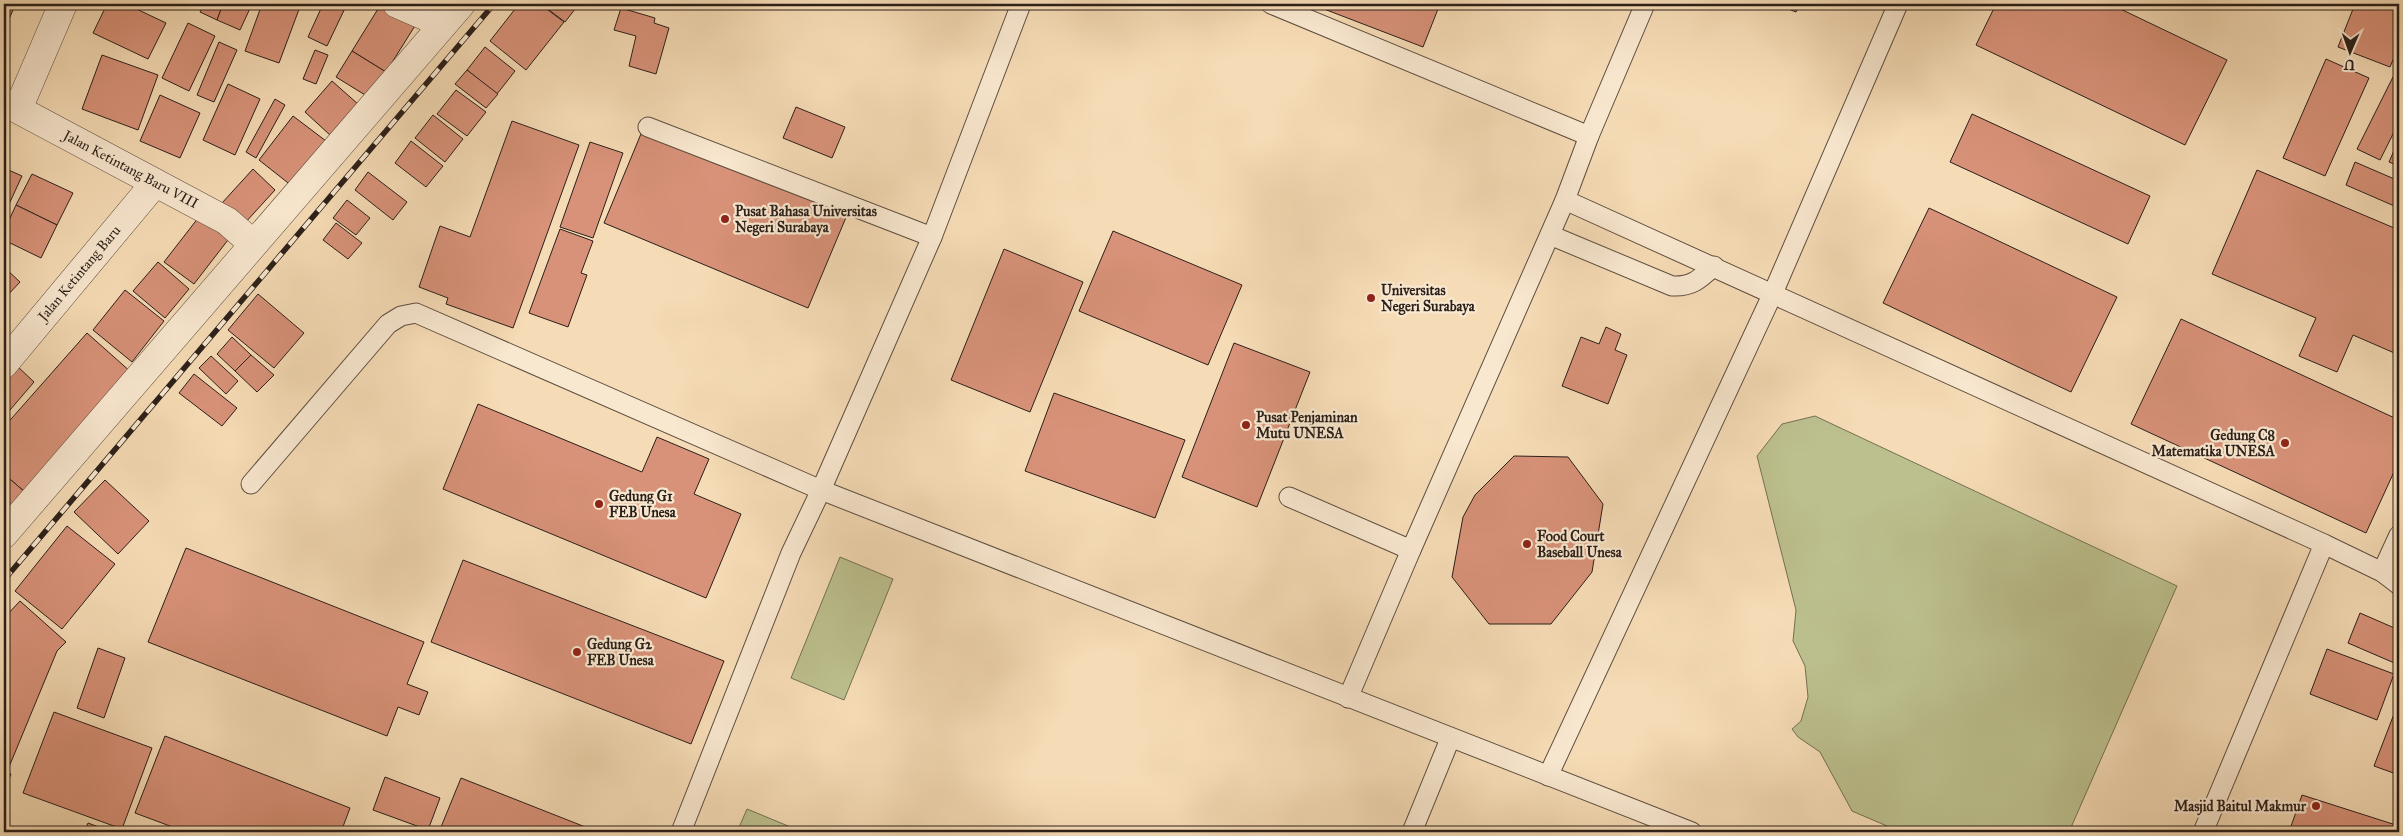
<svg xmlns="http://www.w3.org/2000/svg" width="2403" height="836" font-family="'IM FELL Great Primer',serif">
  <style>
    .green { fill: #bcc08e; stroke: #747054 }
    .building { fill: #d89279; stroke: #2b1f19 }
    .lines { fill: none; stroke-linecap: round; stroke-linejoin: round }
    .lane-casing { stroke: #5e4e40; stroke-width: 21 }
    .street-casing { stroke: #5e4e40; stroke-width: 29 }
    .lane { stroke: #f9e8d0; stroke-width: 19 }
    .street { stroke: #f9e8d0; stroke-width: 28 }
    .rail-casing { stroke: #2b1f19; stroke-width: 5.5 }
    .rail { stroke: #f9e8d0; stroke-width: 4; stroke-dasharray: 11; stroke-linecap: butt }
    .poi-dot { fill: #8f2418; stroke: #f9e8d0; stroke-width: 2 }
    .labels { text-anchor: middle; stroke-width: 4.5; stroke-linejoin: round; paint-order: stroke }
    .street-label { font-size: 14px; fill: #2b1f19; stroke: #f9e8d0 }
    .poi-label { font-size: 14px; font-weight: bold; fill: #2b1f19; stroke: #f9e8d0; text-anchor: start }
  </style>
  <rect width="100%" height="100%" fill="#f6dcb6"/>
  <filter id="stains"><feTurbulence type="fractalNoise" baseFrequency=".004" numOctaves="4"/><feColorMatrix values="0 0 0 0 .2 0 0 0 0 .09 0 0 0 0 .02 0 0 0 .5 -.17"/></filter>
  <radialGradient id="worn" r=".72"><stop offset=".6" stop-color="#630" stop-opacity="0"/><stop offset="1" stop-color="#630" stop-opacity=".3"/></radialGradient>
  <g class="green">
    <polygon points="1815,416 2177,586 2069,832 1901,832 1852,811 1820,752 1798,737 1792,729 1801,721 1808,697 1805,666 1793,641 1796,610 1757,456 1782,424"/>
    <polygon points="840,557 893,579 844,700 791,678"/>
    <polygon points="747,809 793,828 791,832 737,832"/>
  </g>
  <g class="building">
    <polygon points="107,4 126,4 166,23 148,59 93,33"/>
    <polygon points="204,4 223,4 217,20 200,12"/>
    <polygon points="223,4 252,4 240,30 217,20"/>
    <polygon points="262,4 301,4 279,63 245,51"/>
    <polygon points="323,4 347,4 327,46 308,37"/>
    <polygon points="381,4 389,4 418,21 386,72 352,51"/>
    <polygon points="519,4 540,4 564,22 526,70 490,41"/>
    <polygon points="541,4 579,4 565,22"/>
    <polygon points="1311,4 1440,4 1423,47"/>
    <polygon points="1776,4 1800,4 1796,12"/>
    <polygon points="1996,4 2110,4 2227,60 2185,145 1976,45"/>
    <polygon points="2355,4 2377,4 2399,12 2399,46 2390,67 2338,47"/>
    <polygon points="4,7 13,10 4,31"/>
    <polygon points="621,8 655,18 654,23 669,28 656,74 629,66 636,36 614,30"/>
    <polygon points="188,23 215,36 189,91 162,78"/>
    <polygon points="219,42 237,50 214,102 197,95"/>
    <polygon points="485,47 515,71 497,94 467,70"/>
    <polygon points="315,50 328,55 316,84 303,79"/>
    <polygon points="352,51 386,72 370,98 336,77"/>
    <polygon points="102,55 158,75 138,130 82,109"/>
    <polygon points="2326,59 2369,78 2325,176 2283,158"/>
    <polygon points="2397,69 2399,71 2399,122 2380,160 2357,149"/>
    <polygon points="467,70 498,94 486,108 455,84"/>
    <polygon points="332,81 359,105 330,135 305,112"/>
    <polygon points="228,84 260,99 235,155 203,140"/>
    <polygon points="456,90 486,112 467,136 437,114"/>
    <polygon points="160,95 200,113 180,158 140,141"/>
    <polygon points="275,99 285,105 256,158 246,152"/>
    <polygon points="796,107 845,127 832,158 783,138"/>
    <polygon points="1972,114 2150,196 2128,244 1950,162"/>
    <polygon points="433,115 463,139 445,162 415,138"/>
    <polygon points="293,116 326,141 292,186 259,160"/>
    <polygon points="512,121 579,145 513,328 446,304 448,298 419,287 440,226 470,237"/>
    <polygon points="643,129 847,215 808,308 604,223"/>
    <polygon points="2399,139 2399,166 2389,162"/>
    <polygon points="411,141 443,166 426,187 395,163"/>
    <polygon points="590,142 623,153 593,238 560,227"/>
    <polygon points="2355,162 2399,181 2399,208 2346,185"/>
    <polygon points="4,168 22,176 4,215"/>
    <polygon points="253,169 275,190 244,224 222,203"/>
    <polygon points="2257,170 2399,230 2399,355 2353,335 2337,372 2299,356 2316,318 2212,274"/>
    <polygon points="368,172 407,202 393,220 355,190"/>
    <polygon points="32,174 73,193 57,225 16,205"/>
    <polygon points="347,200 370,218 356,235 333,218"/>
    <polygon points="16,205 57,225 41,258 4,240 4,231"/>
    <polygon points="1929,208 2117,297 2071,392 1883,303"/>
    <polygon points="202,213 231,236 194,284 164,262"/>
    <polygon points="336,223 362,243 348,259 323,240"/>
    <polygon points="560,229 593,241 581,273 587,275 568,327 529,313"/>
    <polygon points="1113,231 1242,285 1208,365 1079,311"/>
    <polygon points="1004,249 1083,282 1030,412 951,380"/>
    <polygon points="158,262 189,289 165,318 133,291"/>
    <polygon points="4,267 20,282 4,299"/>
    <polygon points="125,290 164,321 132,362 93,330"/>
    <polygon points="258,294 304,333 274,368 228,330"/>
    <polygon points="2181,319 2399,420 2399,461 2366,533 2131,424"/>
    <polygon points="1606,327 1621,334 1615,350 1627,355 1608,404 1562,386 1581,337 1599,344"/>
    <polygon points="87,333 132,373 26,493 4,474 4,427"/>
    <polygon points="232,337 251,355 235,371 217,354"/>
    <polygon points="1234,343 1310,372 1257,507 1182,477"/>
    <polygon points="251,355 274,375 257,392 235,371"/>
    <polygon points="211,356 238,381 226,394 199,368"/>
    <polygon points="15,364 34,382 4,417 4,377"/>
    <polygon points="194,374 237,408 222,426 179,393"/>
    <polygon points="1054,393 1185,440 1155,518 1025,471"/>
    <polygon points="478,404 642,472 657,437 709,459 694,494 741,514 706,598 443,489"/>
    <polygon points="1514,456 1568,457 1603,504 1592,572 1551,624 1489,624 1452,577 1463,517 1475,495"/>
    <polygon points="4,474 26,493 4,519"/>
    <polygon points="105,480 149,521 118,554 74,512"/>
    <polygon points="67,526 115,564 62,629 15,591"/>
    <polygon points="186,548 424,642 407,684 428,692 419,715 398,707 387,736 148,642"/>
    <polygon points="463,560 724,661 691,744 431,642"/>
    <polygon points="20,601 66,642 57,651 9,767 4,765 4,618"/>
    <polygon points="2360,613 2399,630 2399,665 2348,643"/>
    <polygon points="98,648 125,658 104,718 77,708"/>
    <polygon points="2327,649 2394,674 2377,720 2310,694"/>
    <polygon points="2399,701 2399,775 2374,766"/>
    <polygon points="54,712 152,748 122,829 23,793"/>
    <polygon points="165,736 350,808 341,832 186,832 135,813"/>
    <polygon points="4,772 11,774 4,791"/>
    <polygon points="385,777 440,798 428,830 373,810"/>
    <polygon points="461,778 598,832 439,832"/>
    <polygon points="2302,795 2399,826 2399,832 2289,832"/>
    <polygon points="88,823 112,832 84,832"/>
  </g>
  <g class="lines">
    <g class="lane-casing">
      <g id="lane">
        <polyline points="1271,4 1589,136"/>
        <polyline points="648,127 932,237"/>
        <polyline points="1565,200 2324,544 2203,832"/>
        <path d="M1550,235L1672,286C1692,287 1700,279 1714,266"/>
        <polyline points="251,484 388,324 401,316 416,313 821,490 1692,832"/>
        <polyline points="1289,497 1411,550 1565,200 1589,136 1645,4"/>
        <polyline points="2324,544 2382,572 2399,585"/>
        <polyline points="2382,572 2399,535"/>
        <polyline points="1348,698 1411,550"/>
        <polyline points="1548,776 1773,293 1898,4"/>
        <polyline points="681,832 791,553 821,490 932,237 1021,4"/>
        <polyline points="1412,832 1450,739"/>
      </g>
    </g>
    <g class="street-casing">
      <g id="street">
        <polyline points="397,4 443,24"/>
        <polyline points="4,102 227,221 252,243"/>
        <polyline points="18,109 63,4"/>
        <polyline points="4,364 155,183"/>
        <polyline points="4,534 461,4"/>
      </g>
    </g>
    <use href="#lane" class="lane"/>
    <use href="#street" class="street"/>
    <g class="rail-casing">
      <polyline id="rail" points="4,580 494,4"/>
    </g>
    <use href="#rail" class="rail"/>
  </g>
  <g class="poi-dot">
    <circle cx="725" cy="219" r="5"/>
    <circle cx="1371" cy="298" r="5"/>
    <circle cx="1246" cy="425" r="5"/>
    <circle cx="2285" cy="443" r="5"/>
    <circle cx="599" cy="504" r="5"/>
    <circle cx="1527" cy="544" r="5"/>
    <circle cx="577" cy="652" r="5"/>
    <circle cx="2316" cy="806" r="5"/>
  </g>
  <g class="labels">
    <g class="street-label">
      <text transform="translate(131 169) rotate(28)" y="5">Jalan Ketintang Baru VIII</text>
      <text transform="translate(79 273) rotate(-50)" y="5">Jalan Ketintang Baru</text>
    </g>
    <g class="poi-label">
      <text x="735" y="216">Pusat Bahasa Universitas<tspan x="735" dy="16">Negeri Surabaya</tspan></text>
      <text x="1381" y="295">Universitas<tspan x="1381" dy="16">Negeri Surabaya</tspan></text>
      <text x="1256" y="422">Pusat Penjaminan<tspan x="1256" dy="16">Mutu UNESA</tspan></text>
      <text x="2275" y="440" text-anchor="end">Gedung C8<tspan x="2275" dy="16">Matematika UNESA</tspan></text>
      <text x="609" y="501">Gedung G1<tspan x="609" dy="16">FEB Unesa</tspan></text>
      <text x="1537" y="541">Food Court<tspan x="1537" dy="16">Baseball Unesa</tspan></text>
      <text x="587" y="649">Gedung G2<tspan x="587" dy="16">FEB Unesa</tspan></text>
      <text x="2306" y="811" text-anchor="end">Masjid Baitul Makmur</text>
    </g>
  </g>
  <rect width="2403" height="836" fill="none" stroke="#f6dcb6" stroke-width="20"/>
  <rect x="5" y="5" width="2393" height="826" fill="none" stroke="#2b1f19" stroke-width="2.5"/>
  <rect x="10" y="10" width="2383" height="816" fill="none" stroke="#2b1f19"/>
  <g transform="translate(2350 52) rotate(182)" stroke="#f9e8d0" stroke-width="4" paint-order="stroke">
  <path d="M0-4L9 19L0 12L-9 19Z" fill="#2b1f19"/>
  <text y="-8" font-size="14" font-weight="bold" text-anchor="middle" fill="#2b1f19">U</text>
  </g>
  <rect width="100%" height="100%" filter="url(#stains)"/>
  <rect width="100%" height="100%" fill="url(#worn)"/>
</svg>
